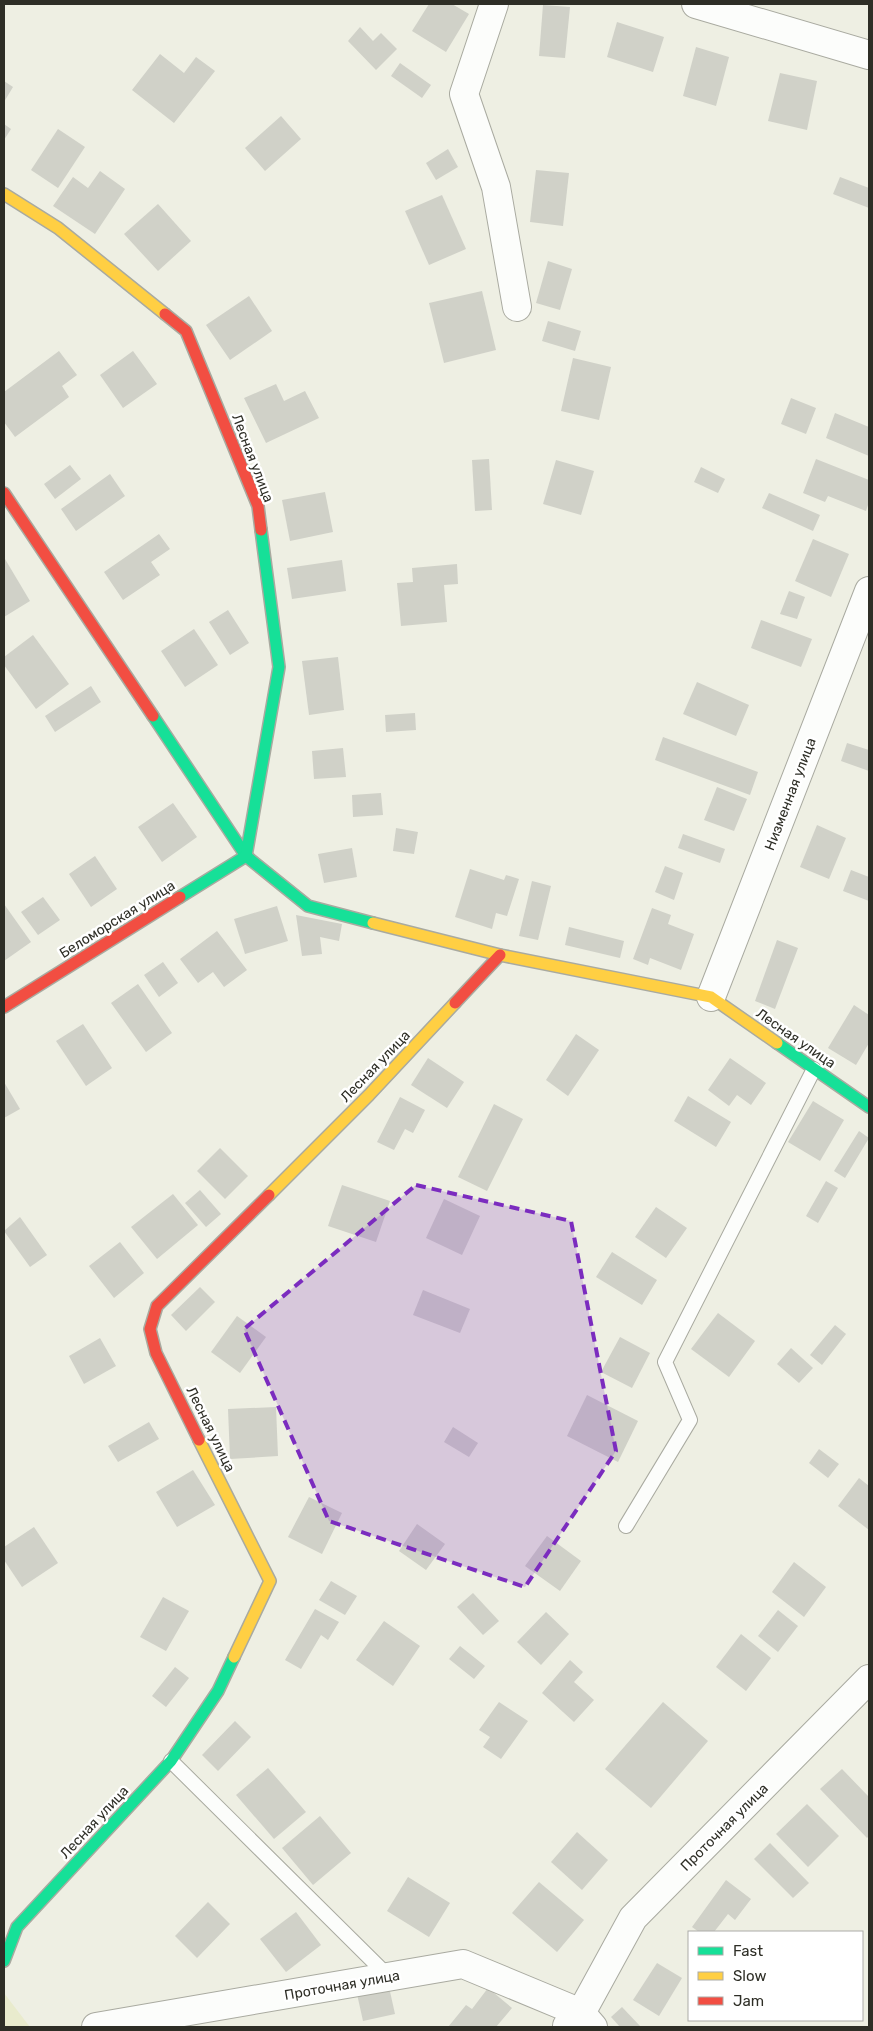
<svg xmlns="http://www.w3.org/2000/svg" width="873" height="2031" font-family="Rubik,sans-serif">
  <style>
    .green { fill: #e9ebcd }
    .building { fill: #d0d1c8 }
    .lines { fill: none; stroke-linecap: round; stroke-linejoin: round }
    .lane-casing { stroke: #a9aaa0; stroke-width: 16 }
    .street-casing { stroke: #a9aaa0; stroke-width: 30 }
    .fast-casing { stroke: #a9aaa0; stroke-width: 14 }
    .slow-casing { stroke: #a9aaa0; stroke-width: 14 }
    .jam-casing { stroke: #a9aaa0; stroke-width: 14 }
    .lane { stroke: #fcfdfb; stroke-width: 14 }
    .street { stroke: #fcfdfb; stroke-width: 28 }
    .fast { stroke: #16e098; stroke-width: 11 }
    .slow { stroke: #ffcf43; stroke-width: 11 }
    .jam { stroke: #f24e42; stroke-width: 11 }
    .marked { fill: #7b2cbf; fill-opacity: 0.2; stroke: #7b2cbf; stroke-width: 4; stroke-dasharray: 10 6; stroke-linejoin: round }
    .labels { text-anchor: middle; stroke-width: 5; stroke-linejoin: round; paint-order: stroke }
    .street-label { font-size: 14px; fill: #2e2e26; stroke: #fff }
  </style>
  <rect width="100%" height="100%" fill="#eeefe3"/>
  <polygon class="green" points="4,1993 30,2027 4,2027"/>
  <g class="building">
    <polygon points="429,4 452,4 469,14 446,52 412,31"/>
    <polygon points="543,5 570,7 565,58 539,56"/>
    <polygon points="617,22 664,37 653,72 607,57"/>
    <polygon points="360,27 373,41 381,33 397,49 376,70 348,41"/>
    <polygon points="696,47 729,57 716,106 683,96"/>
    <polygon points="160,54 184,73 196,57 215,71 174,123 132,90"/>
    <polygon points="400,63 431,85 422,98 391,76"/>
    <polygon points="780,73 817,81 807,130 768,121"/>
    <polygon points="4,81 13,87 4,102"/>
    <polygon points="281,116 301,139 265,171 245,148"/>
    <polygon points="4,124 11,129 4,140"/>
    <polygon points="58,129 85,147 58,188 31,170"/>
    <polygon points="448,149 458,167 436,180 426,163"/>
    <polygon points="536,170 569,173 563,226 530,222"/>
    <polygon points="100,171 125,189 95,234 53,206 73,177 88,188"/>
    <polygon points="840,177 869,188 869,208 833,194"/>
    <polygon points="442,195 466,249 429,265 405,211"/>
    <polygon points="158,204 191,241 158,271 124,234"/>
    <polygon points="548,261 572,269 560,310 536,303"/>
    <polygon points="482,291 496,350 444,363 429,303"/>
    <polygon points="249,296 272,331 230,360 206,325"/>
    <polygon points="548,321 581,331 575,351 542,341"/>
    <polygon points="59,351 77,375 62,386 69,397 15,437 4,422 4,392"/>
    <polygon points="133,351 157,384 123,408 100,375"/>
    <polygon points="573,358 611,367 599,420 561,411"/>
    <polygon points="276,384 284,401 305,391 319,418 266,443 244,398"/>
    <polygon points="791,398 816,408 806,434 781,424"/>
    <polygon points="835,413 869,427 869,456 826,438"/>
    <polygon points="489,459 492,510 475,511 472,460"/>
    <polygon points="816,459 869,480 869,502 866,511 828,496 825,502 803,493"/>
    <polygon points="556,460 594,471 581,515 543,504"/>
    <polygon points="70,465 81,479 55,499 44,484"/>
    <polygon points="701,467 725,479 718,493 694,482"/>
    <polygon points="110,474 125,496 76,531 61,509"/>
    <polygon points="325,492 333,532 290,541 282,500"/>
    <polygon points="769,493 820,515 813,531 762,508"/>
    <polygon points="159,534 170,549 151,562 160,575 123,600 104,572"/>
    <polygon points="813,539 849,554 831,597 795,581"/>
    <polygon points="5,559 30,601 4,617 4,560"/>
    <polygon points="342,560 346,591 292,599 287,568"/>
    <polygon points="457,564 458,584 444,585 447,622 401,626 397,583 413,582 412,568"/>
    <polygon points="789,591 805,597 797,619 780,614"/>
    <polygon points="228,610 249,643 230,655 209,622"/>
    <polygon points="761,620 812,639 801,667 751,648"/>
    <polygon points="194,629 218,665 185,687 161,651"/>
    <polygon points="33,635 69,684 36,709 4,665 4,657"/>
    <polygon points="338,657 344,710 309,715 302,661"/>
    <polygon points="697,682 749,705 736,736 683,714"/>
    <polygon points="91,686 101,702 55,732 45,716"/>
    <polygon points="415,713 416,730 386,732 385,715"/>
    <polygon points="663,737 758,772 750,795 655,760"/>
    <polygon points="847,743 869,750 869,771 841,761"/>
    <polygon points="343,748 346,777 314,779 312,751"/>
    <polygon points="717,787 747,799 734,831 704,820"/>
    <polygon points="381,793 383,815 353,817 352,795"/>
    <polygon points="173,803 197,837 162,862 138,827"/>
    <polygon points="817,825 846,838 829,879 800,867"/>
    <polygon points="396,828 418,832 414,854 393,851"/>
    <polygon points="683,834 725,849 720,863 678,848"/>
    <polygon points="352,848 357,877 324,883 318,854"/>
    <polygon points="95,856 117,889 91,907 69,874"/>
    <polygon points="665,866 683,873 674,900 655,892"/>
    <polygon points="470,869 504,880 506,875 519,879 507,916 496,913 492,929 455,917"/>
    <polygon points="851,870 869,877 869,901 843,891"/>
    <polygon points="532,881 551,886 538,940 519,936"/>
    <polygon points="43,897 60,920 38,935 21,912"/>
    <polygon points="4,904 31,942 4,961"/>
    <polygon points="277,906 288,941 245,954 234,919"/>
    <polygon points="652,908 671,915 668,924 694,934 681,970 650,958 648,965 633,959"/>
    <polygon points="296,915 342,924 339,941 320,937 322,954 302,956"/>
    <polygon points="569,927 624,941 620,958 565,945"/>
    <polygon points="217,931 247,970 224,987 213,972 198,983 180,959"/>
    <polygon points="777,940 798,948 775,1009 755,1001"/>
    <polygon points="163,962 178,983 159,997 144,975"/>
    <polygon points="138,984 172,1033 146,1052 111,1003"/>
    <polygon points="854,1005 869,1015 869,1043 856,1065 828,1048"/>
    <polygon points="83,1024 112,1068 86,1086 56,1041"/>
    <polygon points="576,1034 599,1050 568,1096 546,1080"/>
    <polygon points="428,1058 464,1082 447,1108 411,1085"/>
    <polygon points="730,1058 766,1083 751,1105 737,1095 729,1106 708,1090"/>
    <polygon points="4,1082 20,1109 4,1118"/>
    <polygon points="688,1096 731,1122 716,1147 674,1121"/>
    <polygon points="400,1097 425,1110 413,1133 405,1129 394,1150 377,1142"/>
    <polygon points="813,1101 844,1120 820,1161 788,1142"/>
    <polygon points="494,1104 523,1119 487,1191 458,1177"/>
    <polygon points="859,1131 869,1138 845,1178 834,1171"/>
    <polygon points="220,1148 248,1176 225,1199 197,1171"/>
    <polygon points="826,1181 838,1188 818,1223 806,1216"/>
    <polygon points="342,1185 390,1201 376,1242 328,1226"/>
    <polygon points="200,1190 221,1214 206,1227 185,1203"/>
    <polygon points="173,1194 198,1225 157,1259 131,1227"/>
    <polygon points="444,1199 480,1216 462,1255 426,1238"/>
    <polygon points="656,1207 687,1228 666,1258 635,1237"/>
    <polygon points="20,1217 47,1255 30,1267 4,1231"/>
    <polygon points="120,1242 144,1273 114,1298 89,1266"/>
    <polygon points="612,1252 657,1280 642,1305 596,1277"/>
    <polygon points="200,1287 215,1302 186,1331 171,1315"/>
    <polygon points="423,1290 470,1309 460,1333 413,1315"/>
    <polygon points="718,1313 755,1341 729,1377 691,1349"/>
    <polygon points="237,1316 266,1337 240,1373 211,1352"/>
    <polygon points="835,1325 846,1334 822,1365 810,1355"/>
    <polygon points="620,1337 650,1353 632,1388 601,1372"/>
    <polygon points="100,1338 116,1366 84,1384 69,1356"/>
    <polygon points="791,1348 813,1368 799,1383 777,1364"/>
    <polygon points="587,1395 638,1421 618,1462 567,1436"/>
    <polygon points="276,1407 278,1456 230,1459 228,1409"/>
    <polygon points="149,1422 159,1439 118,1462 108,1446"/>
    <polygon points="453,1427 478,1443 469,1457 444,1442"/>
    <polygon points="819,1449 839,1464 828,1478 809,1463"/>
    <polygon points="193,1470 215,1505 177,1527 156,1492"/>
    <polygon points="859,1478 869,1486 869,1530 838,1506"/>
    <polygon points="309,1497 342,1513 322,1554 288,1537"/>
    <polygon points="417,1524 445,1544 426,1570 399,1551"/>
    <polygon points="34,1527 58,1563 22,1587 4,1560 4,1547"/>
    <polygon points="547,1536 581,1561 560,1591 525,1566"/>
    <polygon points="794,1562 826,1587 804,1617 772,1592"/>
    <polygon points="331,1581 357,1596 345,1615 319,1600"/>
    <polygon points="473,1593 499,1621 483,1635 457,1607"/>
    <polygon points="163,1597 189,1611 166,1651 140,1637"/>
    <polygon points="315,1609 339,1622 328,1640 321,1635 301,1669 285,1660"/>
    <polygon points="778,1610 798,1626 778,1652 758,1636"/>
    <polygon points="546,1612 569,1634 541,1665 517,1642"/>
    <polygon points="384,1621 420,1646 393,1686 356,1660"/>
    <polygon points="741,1634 771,1658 746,1691 716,1667"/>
    <polygon points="460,1646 485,1666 474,1679 449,1659"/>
    <polygon points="570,1660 583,1672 574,1682 594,1700 574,1722 542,1693"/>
    <polygon points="175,1667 189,1678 166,1707 152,1696"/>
    <polygon points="499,1702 528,1721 501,1759 483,1747 490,1737 479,1730"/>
    <polygon points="663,1702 708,1741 651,1808 605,1769"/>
    <polygon points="235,1721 251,1737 218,1771 202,1755"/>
    <polygon points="268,1768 306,1812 274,1839 236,1795"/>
    <polygon points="842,1769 869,1797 869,1836 867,1838 820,1789"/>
    <polygon points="807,1804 839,1836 808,1867 776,1834"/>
    <polygon points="320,1816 351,1853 313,1885 282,1848"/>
    <polygon points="577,1832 608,1860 582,1890 551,1862"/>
    <polygon points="770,1843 809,1883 793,1898 754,1859"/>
    <polygon points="408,1877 450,1903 429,1937 387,1911"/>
    <polygon points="726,1880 751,1899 735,1920 728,1914 714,1932 699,1932 692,1927"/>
    <polygon points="539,1882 584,1920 557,1952 512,1913"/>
    <polygon points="208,1902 230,1924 197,1958 175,1936"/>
    <polygon points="296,1912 321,1945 286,1972 260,1939"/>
    <polygon points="657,1963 682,1978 659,2016 633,2000"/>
    <polygon points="389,1987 395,2014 363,2021 357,1994"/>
    <polygon points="488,1988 512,2008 496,2027 448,2027 466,2005 472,2009"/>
    <polygon points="622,2007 641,2027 620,2027 611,2017"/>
  </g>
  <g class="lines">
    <g class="lane-casing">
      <g id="lane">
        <polyline points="626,1526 690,1420 665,1362 814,1069"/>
        <polyline points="171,1761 389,1977"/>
      </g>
    </g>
    <g class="street-casing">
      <g id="street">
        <polyline points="494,4 464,94 496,187 517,307"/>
        <polyline points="696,4 869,55"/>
        <polyline points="711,997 869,591"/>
        <polyline points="567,2026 581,2013 633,1918 869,1679"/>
        <polyline points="96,2027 463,1964 581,2013 593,2027"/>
      </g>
    </g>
    <g class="fast-casing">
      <g id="fast">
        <polyline points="153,716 246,856 308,906 373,923"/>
        <polyline points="180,897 246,856 279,667 261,530"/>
        <polyline points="777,1043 869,1107"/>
        <polyline points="4,1961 17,1927 171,1761 218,1691 234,1657"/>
      </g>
    </g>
    <g class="slow-casing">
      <g id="slow">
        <polyline points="4,194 58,228 165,314"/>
        <polyline points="373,923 500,955 711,997 777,1043"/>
        <polyline points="269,1195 369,1095 455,1003"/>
        <polyline points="199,1440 270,1581 234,1657"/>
      </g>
    </g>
    <g class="jam-casing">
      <g id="jam">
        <polyline points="165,314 186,331 258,506 261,530"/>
        <polyline points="4,493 153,716"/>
        <polyline points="455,1003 500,955"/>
        <polyline points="4,1007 180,897"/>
        <polyline points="199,1440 156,1353 150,1329 157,1306 269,1195"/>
      </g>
    </g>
    <use href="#lane" class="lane"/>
    <use href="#street" class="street"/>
    <use href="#fast" class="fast"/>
    <use href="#slow" class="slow"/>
    <use href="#jam" class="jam"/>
  </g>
  <path class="marked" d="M416,1185L571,1221L616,1451L525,1587L329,1521L244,1329Z"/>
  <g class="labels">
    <g class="street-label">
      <text transform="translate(253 458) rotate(69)" y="5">Лесная улица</text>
      <text transform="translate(790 794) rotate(-69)" y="5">Низменная улица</text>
      <text transform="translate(117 919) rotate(-32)" y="5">Беломорская улица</text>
      <text transform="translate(796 1038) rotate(35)" y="5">Лесная улица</text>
      <text transform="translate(375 1066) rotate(-46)" y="5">Лесная улица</text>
      <text transform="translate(211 1429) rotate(64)" y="5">Лесная улица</text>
      <text transform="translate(94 1822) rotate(-47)" y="5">Лесная улица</text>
      <text transform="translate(724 1827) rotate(-45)" y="5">Проточная улица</text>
      <text transform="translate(342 1985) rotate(-10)" y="5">Проточная улица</text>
    </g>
  </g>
  <rect width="873" height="2031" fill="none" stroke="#2e2e26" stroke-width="10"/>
  <rect x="688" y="1931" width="175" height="90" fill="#ffffff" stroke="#ababa8"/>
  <rect x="698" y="1947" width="25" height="8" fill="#16e098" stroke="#ababa8"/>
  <text x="733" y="1956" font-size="15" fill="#2e2e26">Fast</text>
  <rect x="698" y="1972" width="25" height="8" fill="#ffcf43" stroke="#ababa8"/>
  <text x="733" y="1981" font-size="15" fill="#2e2e26">Slow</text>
  <rect x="698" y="1997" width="25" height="8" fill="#f24e42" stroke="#ababa8"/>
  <text x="733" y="2006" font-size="15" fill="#2e2e26">Jam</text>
</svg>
